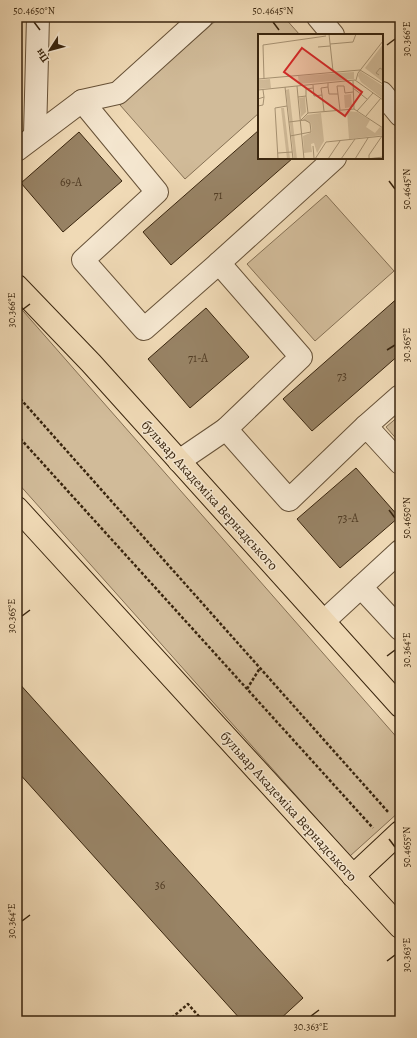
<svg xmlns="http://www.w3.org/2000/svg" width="417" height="1038" font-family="Alegreya,serif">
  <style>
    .green { fill: #d1bb99; stroke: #857054 }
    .building { fill: #988365; stroke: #39250e }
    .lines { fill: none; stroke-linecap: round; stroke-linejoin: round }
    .minor-casing { stroke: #675238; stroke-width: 24 }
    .major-casing { stroke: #39250e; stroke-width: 24 }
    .path { stroke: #39250e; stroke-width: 2.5; stroke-dasharray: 3 2; stroke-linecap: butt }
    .minor { stroke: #f5e7d0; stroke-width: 22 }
    .major { stroke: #f0dab6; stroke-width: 22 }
    .ticks { fill: none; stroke: #39250e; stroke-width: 1.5 }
    .labels { text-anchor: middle; stroke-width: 3; stroke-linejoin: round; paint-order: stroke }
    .number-label { font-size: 12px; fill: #513c24 }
    .street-label { font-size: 14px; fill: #39250e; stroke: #f5e7d0 }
    .inset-road { fill: none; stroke: #a79273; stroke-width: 1 }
    .view { fill: #d62828; fill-opacity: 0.15; stroke: #d62828; stroke-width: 2 }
    .inset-edge { fill: none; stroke: #39250e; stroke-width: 2 }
    .neatline { fill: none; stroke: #39250e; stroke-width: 1.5 }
    .ticks-label { font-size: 10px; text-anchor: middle; fill: #39250e }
  </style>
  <rect width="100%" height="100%" fill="#f0dab6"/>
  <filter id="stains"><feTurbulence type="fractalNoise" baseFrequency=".005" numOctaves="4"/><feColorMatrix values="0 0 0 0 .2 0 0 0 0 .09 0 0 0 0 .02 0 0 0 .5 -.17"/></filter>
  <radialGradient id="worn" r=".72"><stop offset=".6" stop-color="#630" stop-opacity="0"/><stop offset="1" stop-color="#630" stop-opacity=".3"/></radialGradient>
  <g class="green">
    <polygon points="220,17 284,17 300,35 259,35 259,113 185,179 120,105"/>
    <polygon points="326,195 394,271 315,341 247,264"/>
    <polygon points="17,304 400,741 400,811 350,856 17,482"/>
    <polygon points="400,415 400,443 386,427"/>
  </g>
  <g class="building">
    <polygon points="259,130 259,158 293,158 171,265 143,232"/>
    <polygon points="79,132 122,181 63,232 21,183"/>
    <polygon points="400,296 400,354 312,431 283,399"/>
    <polygon points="206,308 249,357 190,408 148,359"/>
    <polygon points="356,468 399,517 340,568 297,519"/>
    <polygon points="17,681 303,998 278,1021 242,1021 17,771"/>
  </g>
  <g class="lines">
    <g class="minor-casing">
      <g id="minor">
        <polyline points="318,17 333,35"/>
        <polyline points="382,93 400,115"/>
        <polyline points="82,101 157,192 83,260 144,329 219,263 301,357 226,429"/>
        <polyline points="35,135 38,17"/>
        <polyline points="17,150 82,101 118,93 202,17"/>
        <polyline points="219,263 335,158"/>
        <polyline points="366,426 400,396"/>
        <polyline points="179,461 226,429 289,500 366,426 400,463"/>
        <polyline points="361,587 400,629"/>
        <polyline points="324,621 400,551"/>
      </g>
    </g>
    <g class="major-casing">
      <g id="major">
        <polyline points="17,286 91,363 400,706"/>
        <polyline points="17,508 400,927"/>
        <polyline points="353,876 400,832"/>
      </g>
    </g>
    <g class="path">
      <polyline points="17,395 389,813"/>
      <polyline points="17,435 373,828"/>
      <polyline points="247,689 260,668"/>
      <polyline points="168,1021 188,1004 203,1021"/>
    </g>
    <use href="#minor" class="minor"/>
    <use href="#major" class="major"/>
  </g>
  <path class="ticks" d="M34,22L40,30M273,22L279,30M387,45L395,39M389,181L395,189M22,310L30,304M387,350L395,345M389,510L395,518M22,616L30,610M387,656L395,650M389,839L395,847M22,921L30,915M387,961L395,955M311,1016L319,1010"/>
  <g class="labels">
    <g class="number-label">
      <text x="71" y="186">69-А</text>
      <text x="218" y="199">71</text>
      <text x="198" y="362">71-А</text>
      <text x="342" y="380">73</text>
      <text x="348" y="522">73-А</text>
      <text x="160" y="889">36</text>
    </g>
    <g class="street-label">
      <text transform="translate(210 495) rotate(48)" y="5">бульвар Академіка Вернадського</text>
      <text transform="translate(289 806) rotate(48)" y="5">бульвар Академіка Вернадського</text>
    </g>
  </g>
  <g transform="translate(258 34)">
    <rect width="125" height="125" fill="#f0dab6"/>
    <path d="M125,10V48L107,34ZM102,37L125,52V65L103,48L100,42ZM96,38V45L41,50L40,42ZM12,45L13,54L0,55V46ZM31,55L39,125H36L28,56ZM93,60L94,73L87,74L86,61ZM47,63L48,78L43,83L41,64ZM23,74H26L32,125H29ZM89,77L99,78L112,86L108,93L117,99L122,93L125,95V101L91,105ZM63,79L66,107L59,119L56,109L53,110L54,118L46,119L45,102L54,98L53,89L44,86L49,81Z" fill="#d1bb99"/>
    <path class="inset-road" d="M71,0L75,37M72,10L95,8L98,0M60,13L72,12M121,41L118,39L122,34L125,36M0,45L102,36L125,50M6,45L5,11L68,2M98,46L100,39L125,7M95,47L96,75M55,51L56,62L64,61L63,54L70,53V49M39,52L40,63L48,62V55L55,54M27,53L35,125M70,53L71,60H80L79,52H86L87,59L95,58M95,54L109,65M0,56L97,46L125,66M80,60L82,76M64,61L66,77M40,63L46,125M0,65L6,63L5,56M0,72L5,71L6,63M99,77L115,59M50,79L96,75L125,94M108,82L123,64M43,86L50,79L48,62M31,88L47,86L52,89L53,98L32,102M55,112L56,124M20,119L34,118M20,125L17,74L29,72M57,125L68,108L125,102M70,125L82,107M83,125L97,105M97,125L110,104M109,125L125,123M111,125V121L124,102"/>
    <path class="view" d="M44,14L104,58L87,82L26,38Z"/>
    <rect width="125" height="125" class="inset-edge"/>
  </g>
  <rect width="417" height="1038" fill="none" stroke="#f0dab6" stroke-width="44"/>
  <g transform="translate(50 50) rotate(234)" stroke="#f5e7d0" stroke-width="3" paint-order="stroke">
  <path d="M0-3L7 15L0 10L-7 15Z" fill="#39250e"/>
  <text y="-6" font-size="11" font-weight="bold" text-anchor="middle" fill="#39250e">Пн</text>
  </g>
  <rect x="22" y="22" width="373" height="994" class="neatline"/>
  <g class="ticks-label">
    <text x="34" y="14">50.4650°N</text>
    <text x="273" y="14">50.4645°N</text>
    <text transform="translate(406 39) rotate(-90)" y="4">30.366°E</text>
    <text transform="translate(406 189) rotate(-90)" y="4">50.4645°N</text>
    <text transform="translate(11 310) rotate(-90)" y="4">30.366°E</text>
    <text transform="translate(406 345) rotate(-90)" y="4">30.365°E</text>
    <text transform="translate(406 518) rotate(-90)" y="4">50.4650°N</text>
    <text transform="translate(11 616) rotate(-90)" y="4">30.365°E</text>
    <text transform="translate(406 650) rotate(-90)" y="4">30.364°E</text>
    <text transform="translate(406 847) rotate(-90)" y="4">50.4655°N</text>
    <text transform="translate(11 921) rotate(-90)" y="4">30.364°E</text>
    <text transform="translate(406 955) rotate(-90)" y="4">30.363°E</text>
    <text x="311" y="1030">30.363°E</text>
  </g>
  <rect width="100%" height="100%" filter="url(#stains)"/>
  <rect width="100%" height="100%" fill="url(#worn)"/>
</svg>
